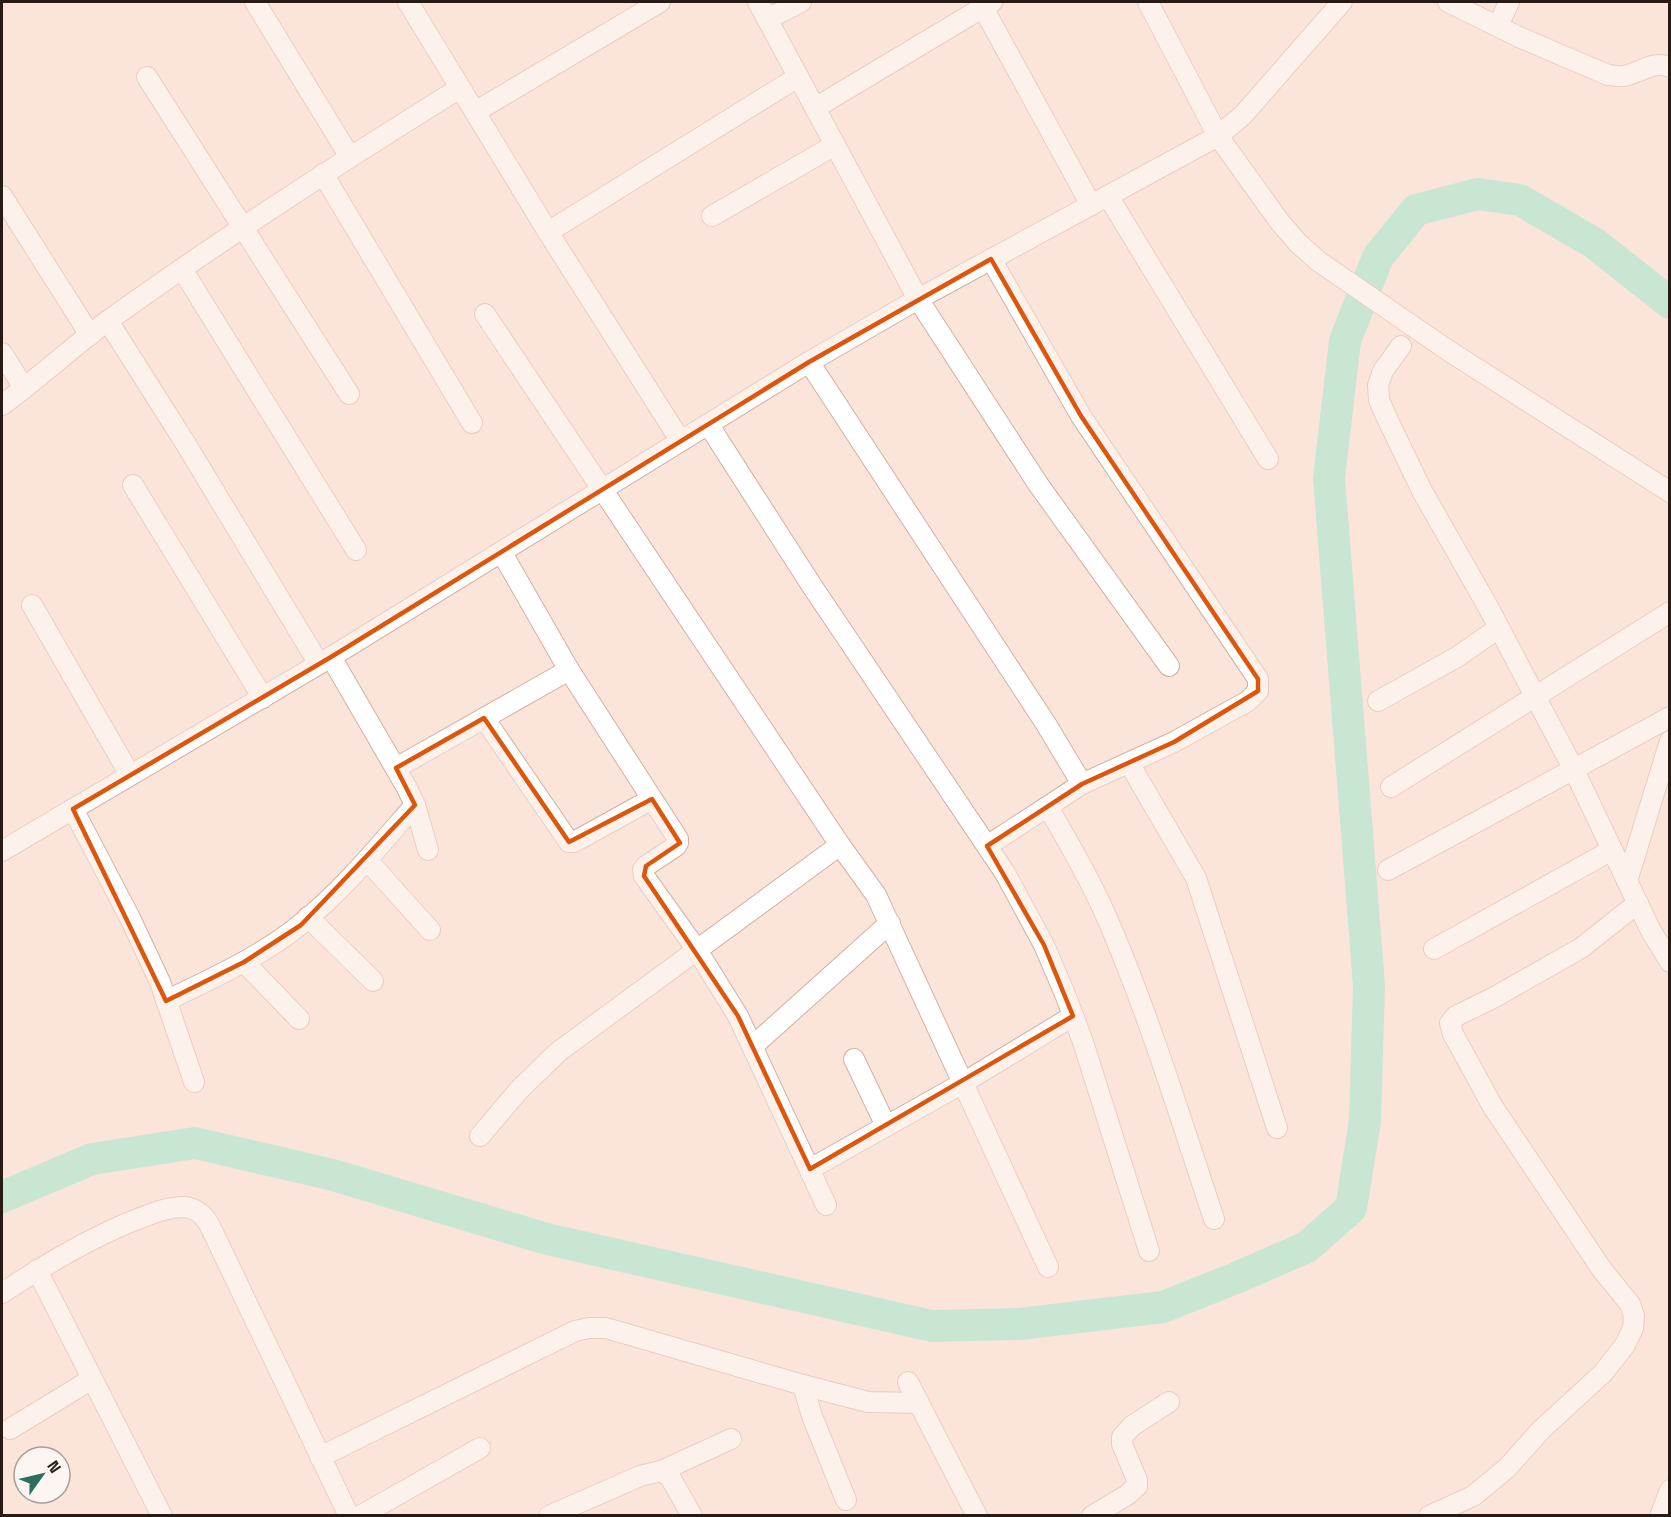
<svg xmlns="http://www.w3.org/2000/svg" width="1671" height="1517" font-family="'Space Grotesk',sans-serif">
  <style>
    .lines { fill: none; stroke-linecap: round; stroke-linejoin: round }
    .river { stroke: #8de6cb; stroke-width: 32 }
    .street-casing { stroke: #d4b09f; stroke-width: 22 }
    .street { stroke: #fff; stroke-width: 20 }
    .marked { fill: none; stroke: #de560c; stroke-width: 4.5; stroke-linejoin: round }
  </style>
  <rect width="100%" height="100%" fill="#fbe5da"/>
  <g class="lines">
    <polyline class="river" points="2,1197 92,1159 195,1143 333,1175 547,1239 932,1326 1020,1324 1163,1307 1236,1278 1307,1247 1351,1208 1365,1121 1369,985 1329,478 1345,341 1378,257 1416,210 1478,194 1520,200 1594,243 1670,303"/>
    <g class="street-casing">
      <g id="street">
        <polyline points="255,2 350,157"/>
        <polyline points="408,2 548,232 680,440"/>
        <polyline points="758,2 918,299 1038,484 1169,666"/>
        <polyline points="980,2 1091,205"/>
        <polyline points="1148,2 1218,136 1279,221 1298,243 1318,261 1449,351 1670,492"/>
        <path d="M1448,2L1519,37L1608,75C1613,75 1618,77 1623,76C1639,74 1652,60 1670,67"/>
        <polyline points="767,19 801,2"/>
        <polyline points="1498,26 1509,2"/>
        <polyline points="147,77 349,394"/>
        <polyline points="815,108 992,2"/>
        <polyline points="475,112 660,2"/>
        <polyline points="323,174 472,423"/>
        <polyline points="2,196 90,335"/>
        <polyline points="1108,196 1268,459"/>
        <polyline points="712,216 835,145"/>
        <polyline points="548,232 798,77"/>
        <polyline points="182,269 356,550"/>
        <polyline points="485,314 840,845 876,895 1048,1267"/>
        <polyline points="108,321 184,441 319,664"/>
        <polyline points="1401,346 1383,371 1378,385 1379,400 1386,416 1422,491 1487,605 1574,770 1651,931 1670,962"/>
        <polyline points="2,353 24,388"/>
        <polyline points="809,362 1046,724 1082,784"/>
        <path d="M2,405C39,378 72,347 109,320C223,238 341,162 460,88"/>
        <polyline points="708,424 812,586 1005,873 1044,945 1065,994 1083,1042 1149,1251"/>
        <polyline points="133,485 263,698"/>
        <polyline points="502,553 569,670 678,839 678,843 676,846 646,866 643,870 644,876 697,950 738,1016 826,1205"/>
        <polyline points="32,605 130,775"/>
        <polyline points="331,657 407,788 415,805 428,850"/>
        <polyline points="1378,701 1457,657 1499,628"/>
        <polyline points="484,718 569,842 574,842 652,799"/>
        <polyline points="1129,763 1196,878 1277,1128"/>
        <polyline points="396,768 569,670"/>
        <polyline points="1391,787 1670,612"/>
        <path d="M1048,807C1071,847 1095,888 1113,932C1152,1025 1182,1123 1214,1219"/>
        <polyline points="73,809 130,918 160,982 194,1082"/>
        <polyline points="987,846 1082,784 1174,742 1248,701 1258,691 1258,679 1081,416 991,259"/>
        <polyline points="2,851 331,657 809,362 918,299 1218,136 1243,115 1342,2"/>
        <polyline points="367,860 430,930"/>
        <polyline points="1388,870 1670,717"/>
        <polyline points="1627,881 1670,741"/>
        <polyline points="308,917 373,981"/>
        <polyline points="1434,949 1612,850"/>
        <polyline points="244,962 299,1019"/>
        <path d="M166,1001C212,978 261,957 301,924C344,889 379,846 415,805"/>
        <polyline points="753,1046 890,923"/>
        <polyline points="854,1059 886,1126"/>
        <polyline points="480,1136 519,1090 558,1052 840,845"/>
        <polyline points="810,1169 963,1083 1073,1016"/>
        <polyline points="37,1270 162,1516"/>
        <path d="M2,1293C45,1265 88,1239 135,1220C151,1214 167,1207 184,1207C196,1208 203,1214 209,1224L349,1516"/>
        <polyline points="908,1382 977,1516"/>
        <polyline points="803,1385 812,1416 846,1500"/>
        <polyline points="10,1429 92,1379"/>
        <polyline points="320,1457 575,1331 589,1328 606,1328 803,1385 868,1402 919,1403"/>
        <polyline points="661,1471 731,1439"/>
        <polyline points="360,1516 480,1448"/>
        <polyline points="549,1516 640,1476 661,1471 670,1477 692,1516"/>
        <polyline points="1092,1516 1127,1495 1137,1486 1137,1480 1122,1444 1122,1437 1132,1426 1169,1402"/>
        <polyline points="1429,1516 1473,1496 1507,1468 1541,1430 1603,1373 1625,1345 1633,1328 1634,1316 1630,1304 1603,1271 1493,1107 1453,1034 1450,1023 1456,1016 1493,998 1581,948 1638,903"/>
        <polyline points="1660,1516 1670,1490"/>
      </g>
    </g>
    <use href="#street" class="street"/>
  </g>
  <path d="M0 0H1671V1517H0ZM991,259L1081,416L1258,679V691L1174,742L1082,784L987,846L1044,945L1073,1016L810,1169L738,1016L644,876L646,866L680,843L652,799L569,842L484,718L396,768L415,805L301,925L244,962L166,1001L73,809L331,657L809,362Z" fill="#fbe5da" fill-opacity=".55" fill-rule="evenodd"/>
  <path class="marked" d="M991,259L1081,416L1258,679V691L1174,742L1082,784L987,846L1044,945L1073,1016L810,1169L738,1016L644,876L646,866L680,843L652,799L569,842L484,718L396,768L415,805L301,925L244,962L166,1001L73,809L331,657L809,362Z"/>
  <rect width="1671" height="1517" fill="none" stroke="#281b15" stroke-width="6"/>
  <g transform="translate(42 1475) rotate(56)"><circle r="28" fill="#fdf5f2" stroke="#a89e9a" stroke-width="1.5"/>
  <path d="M0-4.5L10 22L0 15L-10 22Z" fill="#2e6e5c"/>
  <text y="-9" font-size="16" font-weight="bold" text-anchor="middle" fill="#281b15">N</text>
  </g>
</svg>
